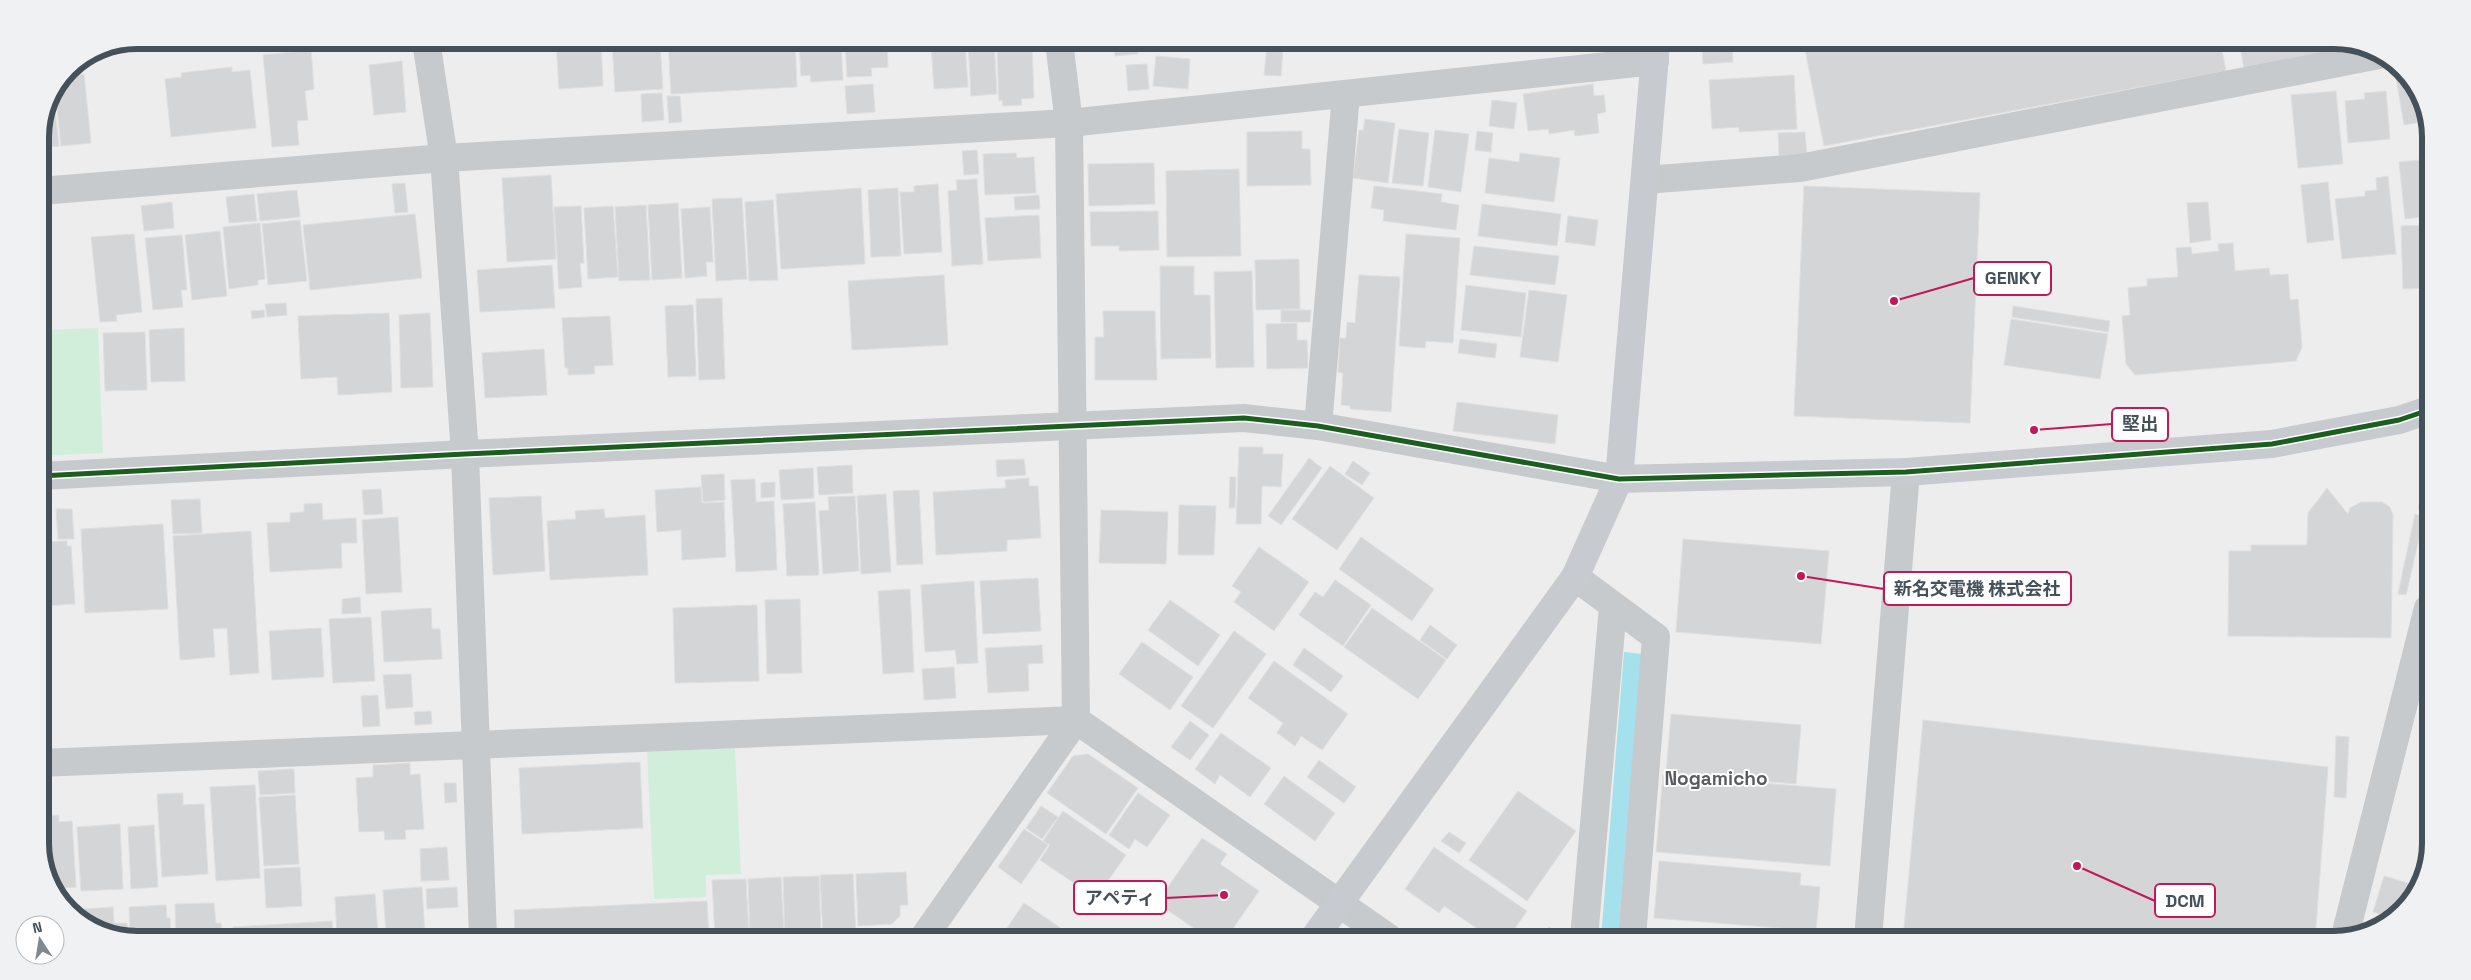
<svg xmlns="http://www.w3.org/2000/svg" width="2471" height="980" font-family="'Space Grotesk','Noto Sans JP',sans-serif">
  <style>
    .green { fill: #d1eeda }
    .water { fill: #a4e1ec }
    .building { fill: #d4d5d6; stroke: #dfdfe0 }
    .lines { fill: none; stroke-linecap: round; stroke-linejoin: round }
    .street { stroke: #c7cacc; stroke-width: 28 }
    .secondary { stroke: #c7cace; stroke-width: 28 }
    .cycleway-casing { stroke: #fff; stroke-width: 8 }
    .cycleway { stroke: #1b5e20; stroke-width: 5 }
    .labels { text-anchor: middle; stroke-width: 4; stroke-linejoin: round; paint-order: stroke }
    .quarter-label { font-size: 19px; font-weight: bold; fill: #595d61; stroke: #fff }
    .rim { fill: none; stroke: #45515a; stroke-width: 6 }
    .leader { fill: none; stroke: #c2185b; stroke-width: 2 }
    .callout-dot { fill: #c2185b; stroke: #fff; stroke-width: 2 }
    .callout { fill: #fff; stroke: #c2185b; stroke-width: 2 }
    .callout-label { font-size: 18px; text-anchor: middle; font-weight: bold; fill: #45515a }
  </style>
  <rect width="100%" height="100%" fill="#eeeded"/>
  <g class="green">
    <polygon points="98,328 103,453 40,456 40,330"/>
    <polygon points="735,748 741,874 706,875 706,897 654,899 647,752"/>
  </g>
  <polygon class="water" points="1624,652 1642,654 1618,938 1601,938"/>
  <g class="building">
    <polygon points="137,40 151,40 151,43 99,48"/>
    <polygon points="191,40 254,40 255,41 192,48"/>
    <polygon points="556,41 601,41 603,86 559,89"/>
    <polygon points="612,41 660,41 663,89 615,92"/>
    <polygon points="668,41 795,42 797,87 671,94"/>
    <polygon points="799,42 841,42 843,80 811,82 810,75 801,76"/>
    <polygon points="845,42 887,42 888,67 871,68 872,76 847,77"/>
    <polygon points="931,42 965,42 968,87 934,89"/>
    <polygon points="968,42 994,42 997,94 971,96"/>
    <polygon points="996,42 1029,42 1030,46 996,48"/>
    <polygon points="1084,42 1148,42 1148,44 1138,45 1138,54 1115,56 1114,46 1084,49"/>
    <polygon points="1153,42 1177,42 1176,46"/>
    <polygon points="1462,43 1486,43 1485,48 1462,45"/>
    <polygon points="1515,43 1533,43 1532,47 1515,46"/>
    <polygon points="1804,44 2221,45 2226,71 1824,146"/>
    <polygon points="1267,45 1283,46 1281,76 1264,75"/>
    <polygon points="1732,45 1733,62 1703,64 1702,46"/>
    <polygon points="2240,45 2364,45 2244,70"/>
    <polygon points="1032,48 1034,98 1021,99 1022,105 1003,106 1002,100 999,101 997,50"/>
    <polygon points="311,50 314,89 305,91 308,120 297,121 299,145 272,147 263,55"/>
    <polygon points="1156,56 1190,59 1188,89 1153,86"/>
    <polygon points="402,61 406,112 374,115 369,65"/>
    <polygon points="1147,64 1149,89 1128,91 1126,65"/>
    <polygon points="232,67 232,72 250,70 256,128 171,137 165,79 182,77 181,73"/>
    <polygon points="2401,71 2411,78 2427,121 2404,125 2395,72"/>
    <polygon points="84,74 91,143 61,146 55,89 64,76"/>
    <polygon points="1794,75 1797,129 1739,132 1739,127 1712,129 1709,80"/>
    <polygon points="873,84 875,112 847,114 845,86"/>
    <polygon points="1593,84 1594,96 1604,95 1606,112 1597,114 1599,133 1575,136 1574,130 1549,134 1548,129 1528,131 1523,94"/>
    <polygon points="53,91 59,146 40,148 40,131 47,100"/>
    <polygon points="2336,91 2343,164 2298,168 2291,95"/>
    <polygon points="2386,91 2390,139 2348,143 2345,101 2365,99 2364,93"/>
    <polygon points="662,93 664,120 642,122 641,94"/>
    <polygon points="667,96 680,96 682,122 669,123"/>
    <polygon points="1492,100 1517,103 1514,129 1489,126"/>
    <polygon points="1365,119 1395,123 1388,183 1353,178 1359,130 1363,130"/>
    <polygon points="1399,129 1429,133 1423,186 1392,183"/>
    <polygon points="1435,130 1469,134 1461,192 1428,187"/>
    <polygon points="1302,131 1302,149 1310,149 1311,185 1247,186 1247,132"/>
    <polygon points="1477,131 1493,133 1491,152 1475,150"/>
    <polygon points="1805,132 1807,155 1779,156 1778,133"/>
    <polygon points="977,150 979,174 964,175 962,151"/>
    <polygon points="1016,153 1017,158 1034,157 1036,193 985,195 983,154"/>
    <polygon points="1520,153 1560,158 1554,202 1485,193 1489,158 1519,162"/>
    <polygon points="2431,159 2430,216 2405,219 2399,162"/>
    <polygon points="1154,163 1155,204 1089,206 1088,164"/>
    <polygon points="1239,169 1241,256 1167,257 1166,171"/>
    <polygon points="551,175 556,259 507,262 502,178"/>
    <polygon points="2388,176 2396,254 2342,259 2335,199 2365,196 2365,191 2377,190 2376,178"/>
    <polygon points="977,179 983,264 952,266 948,191 957,190 956,180"/>
    <polygon points="2328,182 2334,240 2307,243 2301,185"/>
    <polygon points="405,183 408,212 395,213 392,184"/>
    <polygon points="938,184 942,252 904,254 900,192 914,192 914,186"/>
    <polygon points="1374,186 1442,194 1441,202 1459,205 1456,230 1383,221 1384,210 1371,208"/>
    <polygon points="1804,186 1980,193 1970,423 1794,416"/>
    <polygon points="861,188 865,264 781,269 776,194"/>
    <polygon points="898,188 901,256 871,257 868,190"/>
    <polygon points="297,190 300,217 260,221 257,194"/>
    <polygon points="254,194 257,221 229,223 226,197"/>
    <polygon points="1039,195 1040,209 1015,210 1014,197"/>
    <polygon points="742,198 747,279 716,281 712,199"/>
    <polygon points="773,200 778,280 749,281 745,202"/>
    <polygon points="172,202 174,228 144,231 141,206"/>
    <polygon points="2208,202 2211,240 2190,243 2187,203"/>
    <polygon points="678,203 682,278 652,280 648,205"/>
    <polygon points="1482,204 1561,214 1557,246 1478,236"/>
    <polygon points="646,205 650,280 619,281 615,207"/>
    <polygon points="581,206 584,263 580,263 582,287 559,289 554,207"/>
    <polygon points="613,206 618,277 588,279 584,208"/>
    <polygon points="710,207 713,262 706,262 707,276 685,278 681,209"/>
    <polygon points="1158,211 1159,250 1119,251 1119,246 1091,246 1090,212"/>
    <polygon points="415,214 422,278 310,290 303,225"/>
    <polygon points="1039,215 1041,258 988,261 985,218"/>
    <polygon points="1568,216 1598,220 1595,246 1565,242"/>
    <polygon points="300,220 307,281 268,285 262,224"/>
    <polygon points="260,223 265,279 258,280 258,285 229,289 223,227"/>
    <polygon points="2430,225 2430,288 2403,289 2401,226"/>
    <polygon points="220,231 227,296 192,300 185,235"/>
    <polygon points="134,234 142,312 116,315 117,321 100,322 91,237"/>
    <polygon points="1406,234 1460,238 1453,343 1426,341 1425,348 1399,346"/>
    <polygon points="182,235 187,290 181,290 183,307 153,310 145,238"/>
    <polygon points="2233,243 2235,271 2269,268 2270,275 2288,274 2290,300 2298,299 2302,347 2296,361 2135,375 2126,364 2122,316 2130,315 2128,288 2147,286 2147,279 2178,277 2176,248 2191,247 2192,254 2219,251 2218,244"/>
    <polygon points="1474,246 1559,256 1555,285 1470,275"/>
    <polygon points="1299,259 1300,309 1256,310 1255,260"/>
    <polygon points="552,265 555,308 480,312 477,270"/>
    <polygon points="1160,266 1194,266 1194,295 1210,295 1211,358 1161,359"/>
    <polygon points="1252,271 1254,367 1216,368 1214,272"/>
    <polygon points="944,275 948,345 852,350 848,281"/>
    <polygon points="1359,275 1400,277 1391,412 1350,409 1350,406 1341,405 1343,373 1338,372 1340,338 1346,338 1347,322 1355,323"/>
    <polygon points="1466,285 1526,293 1521,337 1461,330"/>
    <polygon points="1529,290 1567,295 1558,362 1520,357"/>
    <polygon points="722,298 725,379 699,380 696,299"/>
    <polygon points="286,303 287,315 267,317 265,304"/>
    <polygon points="693,305 696,376 668,377 665,306"/>
    <polygon points="2013,306 2110,321 2108,332 2012,317"/>
    <polygon points="264,310 265,317 252,319 251,311"/>
    <polygon points="1281,310 1311,310 1310,322 1281,322"/>
    <polygon points="1103,311 1155,311 1157,380 1095,380 1095,337 1104,337"/>
    <polygon points="389,313 392,392 338,395 337,377 301,379 298,316"/>
    <polygon points="430,313 433,387 401,388 399,315"/>
    <polygon points="610,316 613,365 594,366 595,374 568,375 568,368 565,368 562,318"/>
    <polygon points="2011,319 2108,334 2100,379 2004,365"/>
    <polygon points="1297,323 1297,340 1307,340 1308,368 1267,369 1266,324"/>
    <polygon points="184,328 185,381 151,382 149,330"/>
    <polygon points="145,332 147,390 105,391 103,333"/>
    <polygon points="1460,339 1497,344 1495,358 1458,353"/>
    <polygon points="544,349 547,395 485,398 482,353"/>
    <polygon points="1457,402 1558,415 1555,444 1453,431"/>
    <polygon points="1239,447 1263,447 1263,454 1283,454 1281,487 1262,486 1261,524 1236,524"/>
    <polygon points="1309,458 1322,468 1281,525 1268,516"/>
    <polygon points="1024,459 1026,475 997,477 996,460"/>
    <polygon points="1353,461 1370,473 1362,485 1345,474"/>
    <polygon points="852,465 853,493 819,495 817,467"/>
    <polygon points="1330,466 1374,498 1337,550 1292,519"/>
    <polygon points="813,468 814,498 781,500 779,470"/>
    <polygon points="724,474 725,500 703,502 701,475"/>
    <polygon points="2425,475 2428,476 2428,512 2418,509"/>
    <polygon points="1230,477 1236,477 1235,508 1229,508"/>
    <polygon points="1029,478 1029,486 1038,486 1041,538 1007,540 1007,551 936,555 933,492 1006,488 1005,480"/>
    <polygon points="755,479 756,502 774,501 777,570 736,572 731,480"/>
    <polygon points="775,482 775,497 761,498 761,483"/>
    <polygon points="701,487 702,503 724,502 726,557 682,560 681,530 657,532 655,490"/>
    <polygon points="2327,488 2348,514 2350,508 2361,502 2382,502 2390,507 2393,515 2391,638 2228,636 2229,551 2251,551 2251,545 2307,545 2308,513"/>
    <polygon points="381,489 383,514 364,515 362,490"/>
    <polygon points="919,490 923,564 897,565 893,491"/>
    <polygon points="886,494 891,572 861,574 857,496"/>
    <polygon points="541,496 545,571 493,575 489,498"/>
    <polygon points="855,496 859,571 823,574 819,511 829,510 828,497"/>
    <polygon points="200,499 202,533 173,534 171,500"/>
    <polygon points="815,502 819,575 787,576 783,504"/>
    <polygon points="322,503 323,520 356,518 357,543 341,543 342,568 270,572 267,523 290,522 290,513 304,512 304,504"/>
    <polygon points="1179,505 1216,506 1214,555 1178,555"/>
    <polygon points="56,509 72,509 74,539 58,539"/>
    <polygon points="604,509 605,518 645,515 648,575 550,580 547,521 576,519 575,511"/>
    <polygon points="1101,510 1168,512 1166,564 1099,563"/>
    <polygon points="2415,514 2424,517 2406,595 2398,594"/>
    <polygon points="398,517 402,592 366,594 362,520"/>
    <polygon points="163,524 168,609 85,613 81,529"/>
    <polygon points="251,531 259,673 230,675 227,628 213,629 215,657 180,660 173,536"/>
    <polygon points="1361,537 1434,589 1412,621 1339,569"/>
    <polygon points="1683,539 1829,551 1821,644 1676,632"/>
    <polygon points="67,541 67,546 71,546 75,604 40,606 40,542"/>
    <polygon points="1259,547 1309,582 1274,631 1234,602 1241,592 1232,586"/>
    <polygon points="1038,578 1041,631 983,634 980,581"/>
    <polygon points="1335,580 1371,605 1343,646 1299,615 1315,592 1323,597"/>
    <polygon points="974,581 978,663 957,664 955,650 925,652 921,585"/>
    <polygon points="910,589 914,672 883,674 878,591"/>
    <polygon points="360,597 361,613 342,614 342,599"/>
    <polygon points="800,599 802,673 767,674 765,600"/>
    <polygon points="1170,600 1220,635 1198,666 1148,630"/>
    <polygon points="757,605 759,681 675,683 673,608"/>
    <polygon points="431,608 432,629 440,629 442,659 384,662 381,611"/>
    <polygon points="1372,608 1446,660 1418,699 1344,647"/>
    <polygon points="371,617 375,681 333,683 329,619"/>
    <polygon points="1430,625 1457,645 1447,659 1420,640"/>
    <polygon points="321,628 324,677 272,680 269,631"/>
    <polygon points="1234,631 1266,654 1213,728 1181,706"/>
    <polygon points="1142,642 1193,677 1170,710 1119,674"/>
    <polygon points="1042,645 1043,663 1028,664 1029,691 988,693 985,648"/>
    <polygon points="1304,648 1343,676 1331,692 1293,665"/>
    <polygon points="1274,661 1348,714 1322,750 1301,736 1295,746 1277,733 1283,723 1248,698"/>
    <polygon points="954,667 956,698 924,700 922,669"/>
    <polygon points="411,674 413,707 386,709 383,675"/>
    <polygon points="378,695 380,726 363,727 361,696"/>
    <polygon points="431,711 432,724 415,725 414,712"/>
    <polygon points="1671,714 1801,725 1796,784 1666,773"/>
    <polygon points="1923,720 2328,767 2315,940 1903,939"/>
    <polygon points="1190,721 1209,735 1190,760 1171,747"/>
    <polygon points="1221,733 1271,768 1250,797 1220,775 1215,784 1195,769"/>
    <polygon points="2336,736 2349,737 2346,798 2334,797"/>
    <polygon points="1088,754 1138,788 1106,834 1047,793 1073,756"/>
    <polygon points="1319,760 1356,787 1344,803 1307,777"/>
    <polygon points="640,762 643,828 522,834 519,768"/>
    <polygon points="410,763 410,775 420,774 424,829 405,830 406,839 385,840 384,831 359,832 356,778 373,777 373,765"/>
    <polygon points="294,769 295,793 260,795 258,771"/>
    <polygon points="1663,775 1836,789 1830,866 1656,852"/>
    <polygon points="1284,776 1335,813 1315,841 1264,804"/>
    <polygon points="444,783 456,783 457,802 445,803"/>
    <polygon points="255,785 260,878 216,881 210,787"/>
    <polygon points="1518,791 1576,831 1527,901 1469,860"/>
    <polygon points="183,793 183,805 204,804 208,874 162,877 157,794"/>
    <polygon points="1138,793 1170,815 1147,847 1135,839 1129,849 1109,835"/>
    <polygon points="295,795 299,864 264,866 259,797"/>
    <polygon points="1041,806 1058,817 1042,839 1026,828"/>
    <polygon points="1063,811 1126,855 1096,898 1040,860 1050,845 1043,841"/>
    <polygon points="59,815 59,822 72,821 76,887 55,888 40,850 40,816"/>
    <polygon points="120,824 123,889 81,891 77,827"/>
    <polygon points="154,825 158,887 131,889 128,827"/>
    <polygon points="1024,829 1048,845 1021,884 998,867"/>
    <polygon points="1449,832 1466,843 1459,853 1441,841"/>
    <polygon points="1202,838 1227,854 1220,864 1259,891 1227,937 1207,937 1157,903"/>
    <polygon points="447,847 449,880 421,881 420,849"/>
    <polygon points="1434,847 1527,911 1508,938 1480,938 1474,934 1478,929 1444,906 1439,913 1405,889"/>
    <polygon points="1659,861 1801,873 1800,885 1820,887 1816,931 1654,918"/>
    <polygon points="300,867 302,906 266,908 264,869"/>
    <polygon points="906,872 908,905 900,905 900,916 892,924 858,926 856,874"/>
    <polygon points="853,874 856,937 823,936 820,875"/>
    <polygon points="819,876 821,936 785,936 783,877"/>
    <polygon points="2384,876 2418,886 2394,918 2373,912"/>
    <polygon points="781,877 784,936 750,936 748,879"/>
    <polygon points="746,879 749,936 715,936 712,880"/>
    <polygon points="422,887 425,936 386,935 383,890"/>
    <polygon points="457,887 458,907 427,909 426,889"/>
    <polygon points="375,894 378,935 337,935 335,897"/>
    <polygon points="707,901 709,936 515,936 514,910"/>
    <polygon points="214,903 216,923 221,923 222,935 176,935 175,904"/>
    <polygon points="1024,903 1068,933 1065,937 1001,937"/>
    <polygon points="166,905 167,918 170,918 171,935 130,935 129,907"/>
    <polygon points="113,907 114,923 127,923 128,935 106,935 85,920 84,909"/>
    <polygon points="2372,918 2388,922 2370,928"/>
    <polygon points="332,921 333,935 233,935 233,927"/>
    <polygon points="1549,927 1564,938 1541,938"/>
    <polygon points="457,933 457,936 428,936 428,935"/>
  </g>
  <g class="lines">
    <g class="street">
      <polyline points="426,41 444,158 465,454 483,936"/>
      <polyline points="1645,180 1800,168 2379,55"/>
      <polyline points="40,191 444,158 1069,123 1655,61"/>
      <polyline points="1318,426 1346,94"/>
      <polyline points="40,476 465,454 1244,418 1318,426 1619,479"/>
      <polyline points="1575,577 1656,637 1632,938"/>
      <polyline points="40,763 1076,720 1389,938"/>
      <polyline points="2345,936 2428,608"/>
      <polyline points="924,937 1076,720 1069,123 1059,42"/>
      <polyline points="1584,938 1613,607"/>
      <polyline points="1868,939 1906,472"/>
    </g>
    <g class="secondary">
      <polyline points="1619,479 1906,472 2272,444 2399,420 2429,410"/>
      <polyline points="1314,938 1575,577 1619,479 1656,44"/>
    </g>
    <g class="cycleway-casing">
      <polyline id="cycleway" points="40,476 465,454 1244,418 1318,426 1619,479 1906,472 2272,444 2399,420 2429,410"/>
    </g>
    <use href="#cycleway" class="cycleway"/>
  </g>
  <g class="labels">
    <g class="quarter-label">
      <text x="1716" y="785">Nogamicho</text>
    </g>
  </g>
  <path d="M0 0H2471V980H0ZM137 49H2334A88 88 0 0 1 2422 137V843A88 88 0 0 1 2334 931H137A88 88 0 0 1 49 843V137A88 88 0 0 1 137 49Z" fill="#f0f1f2" fill-rule="evenodd"/>
  <path class="rim" d="M137 49H2334A88 88 0 0 1 2422 137V843A88 88 0 0 1 2334 931H137A88 88 0 0 1 49 843V137A88 88 0 0 1 137 49Z"/>
  <path class="leader" d="M1894 301L1974 278M2034 430L2112 424M1801 576L1884 589M1224 895L1166 898M2077 866L2155 901"/>
  <g class="callout-dot">
    <circle cx="1894" cy="301" r="5"/>
    <circle cx="2034" cy="430" r="5"/>
    <circle cx="1801" cy="576" r="5"/>
    <circle cx="1224" cy="895" r="5"/>
    <circle cx="2077" cy="866" r="5"/>
  </g>
  <g class="callout">
    <rect x="1974" y="262" width="77" height="33" rx="5"/>
    <rect x="2112" y="408" width="56" height="33" rx="5"/>
    <rect x="1884" y="572" width="187" height="33" rx="5"/>
    <rect x="1074" y="881" width="92" height="33" rx="5"/>
    <rect x="2155" y="884" width="60" height="33" rx="5"/>
  </g>
  <g class="callout-label">
    <text x="2013" y="284">GENKY</text>
    <text x="2140" y="430">堅出</text>
    <text x="1977" y="595">新名交電機 株式会社</text>
    <text x="1120" y="904">アペティ</text>
    <text x="2185" y="907">DCM</text>
  </g>
  <g transform="translate(40 940) rotate(348)"><circle r="24" fill="#ffffff" stroke="#b5b9bd"/>
  <path d="M0-4L9 19L0 12L-9 19Z" fill="#80888d"/>
  <text y="-8" font-size="14" font-weight="bold" text-anchor="middle" fill="#45515a">N</text>
  </g>
</svg>
